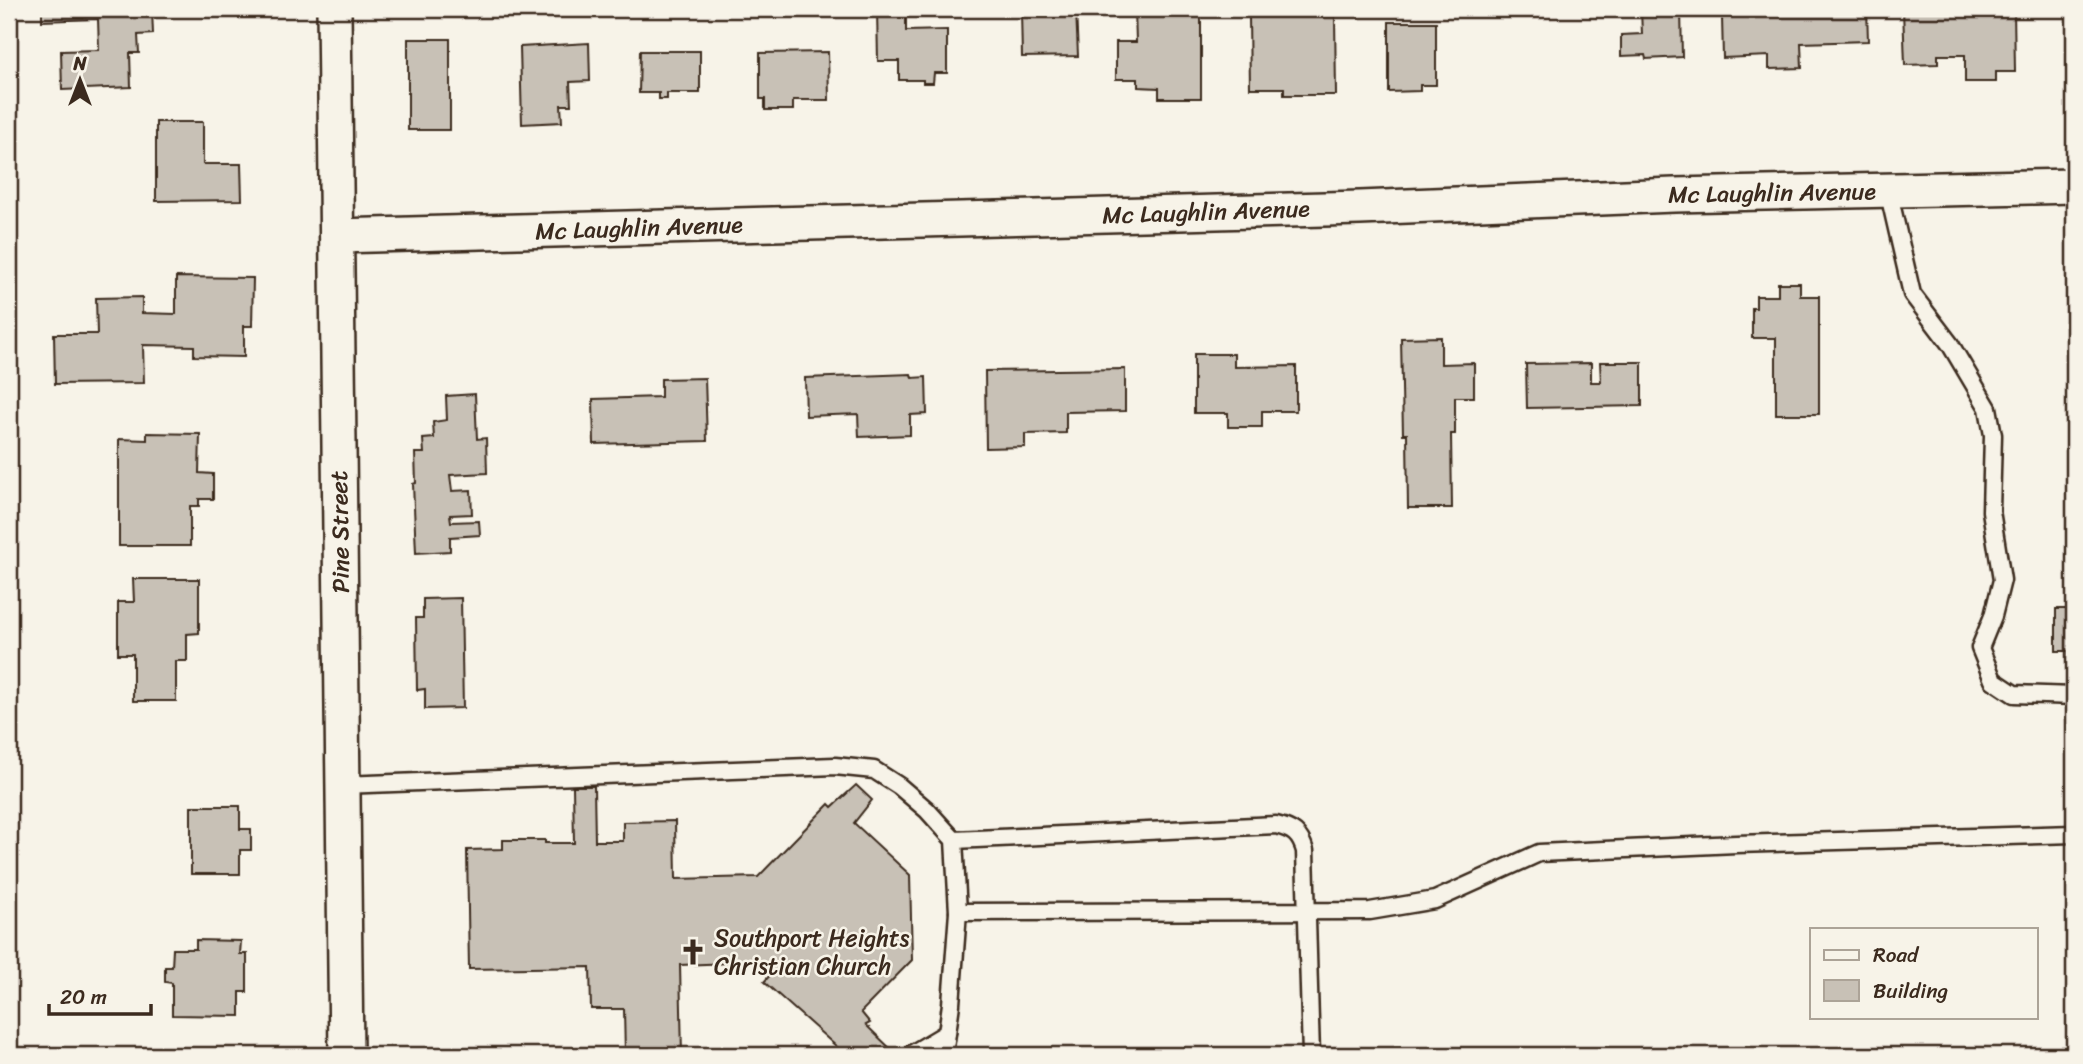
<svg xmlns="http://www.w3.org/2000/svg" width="2083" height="1064" font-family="Sriracha,sans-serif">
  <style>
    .building { fill: #c8c1b6; stroke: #3b2a1e; stroke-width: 2 }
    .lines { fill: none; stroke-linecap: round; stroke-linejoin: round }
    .service-casing { stroke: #3b2a1e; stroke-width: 21 }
    .minor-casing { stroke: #3b2a1e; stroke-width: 38 }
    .service { stroke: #f7f3e8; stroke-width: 16 }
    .minor { stroke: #f7f3e8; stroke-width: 33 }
    .labels { text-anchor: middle; stroke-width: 5; stroke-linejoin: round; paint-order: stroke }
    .street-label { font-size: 24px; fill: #3b2a1e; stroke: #f7f3e8 }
    .poi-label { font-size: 24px; fill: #3b2a1e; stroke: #f7f3e8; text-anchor: start }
  </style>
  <rect width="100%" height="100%" fill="#f7f3e8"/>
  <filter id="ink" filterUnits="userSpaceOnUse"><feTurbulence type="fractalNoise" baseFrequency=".0143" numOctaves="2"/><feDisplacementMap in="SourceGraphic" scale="14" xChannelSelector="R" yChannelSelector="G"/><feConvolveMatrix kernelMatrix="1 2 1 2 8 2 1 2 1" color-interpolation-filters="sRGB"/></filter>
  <g filter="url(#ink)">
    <g class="building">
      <polygon points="42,9 152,9 153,34 138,35 139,53 130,53 131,87 62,90 61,51 99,50 98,19 42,21"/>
      <polygon points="877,9 906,9 906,31 947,30 947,73 934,73 933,83 923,83 923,80 899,80 899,61 878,61"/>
      <polygon points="1021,9 1076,9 1078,56 1022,57"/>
      <polygon points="1135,9 1167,9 1167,16 1201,16 1201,98 1159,98 1159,88 1138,87 1138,79 1116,79 1116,42 1136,42"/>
      <polygon points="1641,9 1681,9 1682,57 1646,59 1645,55 1621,56 1621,35 1642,34"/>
      <polygon points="1768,9 1797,9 1797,13 1811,13 1811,9 1867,9 1868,41 1801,43 1802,68 1769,69 1769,56 1723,58 1722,17 1769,15"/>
      <polygon points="1903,9 2014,9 2015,72 1996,72 1996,82 1965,82 1965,55 1938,55 1938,64 1905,65"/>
      <polygon points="1335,16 1336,95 1284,95 1284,88 1250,88 1249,17"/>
      <polygon points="1389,22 1436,22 1436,85 1420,85 1420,91 1389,92"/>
      <rect x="408" y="39" width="42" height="91"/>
      <polygon points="589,43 590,81 570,82 571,105 561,105 562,122 522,124 520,47"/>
      <polygon points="640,51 700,51 700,93 667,93 667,99 659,99 659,93 639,93"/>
      <polygon points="828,52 829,100 793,100 793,110 765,110 765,99 760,99 760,53"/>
      <polygon points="156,122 203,122 203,164 241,164 242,200 156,201"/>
      <polygon points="176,277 253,278 252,326 244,326 244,357 194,356 194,346 143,345 144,383 55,384 54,334 97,334 96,298 142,297 142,313 176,314"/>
      <polygon points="1778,283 1800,283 1800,296 1819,296 1819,414 1776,414 1776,338 1752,338 1752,308 1756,308 1756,296 1778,296"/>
      <polygon points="1441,337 1441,364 1474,363 1474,397 1455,397 1455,434 1451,434 1452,508 1408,508 1407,434 1403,434 1401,338"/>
      <polygon points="1194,354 1234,354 1234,367 1296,366 1296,411 1262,411 1262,427 1228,427 1228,413 1194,413"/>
      <polygon points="1600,362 1642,362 1642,406 1527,408 1526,364 1591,363 1591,382 1601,382"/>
      <polygon points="1125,369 1125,411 1066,412 1066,433 1025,434 1025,447 986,448 985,371"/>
      <polygon points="911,374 912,378 926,377 927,414 910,415 910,435 859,437 858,414 806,416 805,378"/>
      <polygon points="705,378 707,441 594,444 593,399 661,397 661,379"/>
      <polygon points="475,394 477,439 486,438 487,473 450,475 452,491 471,490 472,514 450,515 451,522 479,521 480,535 450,537 450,551 416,553 413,484 416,483 415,453 424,453 423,439 434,438 433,422 447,420 446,396"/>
      <polygon points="147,433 200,434 199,473 213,474 213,499 199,499 199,506 190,506 190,546 119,546 119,439 147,440"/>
      <polygon points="133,579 199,579 199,633 187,634 187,661 176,661 176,701 133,701 133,654 118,654 118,602 134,602"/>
      <polygon points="461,598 463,708 425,709 425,689 417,690 416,618 423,618 423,599"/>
      <polygon points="2056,609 2074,609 2074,663 2068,663 2068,651 2056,651"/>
      <polygon points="856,785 872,800 854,823 910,875 912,960 861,1012 870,1023 866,1025 897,1055 846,1055 764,982 771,974 757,962 680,965 682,1055 625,1055 624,1009 591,1009 590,967 469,969 467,850 503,849 503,840 545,840 545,843 574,843 573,786 594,786 595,841 623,841 623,822 675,821 676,879 758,877 829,804 832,807"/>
      <polygon points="191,806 240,806 240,829 251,829 251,850 240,850 240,874 191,874"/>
      <polygon points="196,940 241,941 240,954 247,954 247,992 240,992 240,1016 172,1015 172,983 165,982 165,967 172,967 173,949 196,949"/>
    </g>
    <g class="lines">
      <g class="service-casing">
        <g id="service">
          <polyline points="1888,190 1912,294 1950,344 1988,408 1993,435 1991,511 2002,580 1993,616 1980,648 1993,680 2014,694 2074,696"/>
          <polyline points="342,785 835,766 874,770 899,786 927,810 954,840 958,912"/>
          <path d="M954,840L1276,825C1293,829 1300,834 1305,851L1311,1055"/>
          <polyline points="910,1055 947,1033"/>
          <polyline points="944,1055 951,1004 958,912 1370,911 1435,900 1539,853 1736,844 2074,834"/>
        </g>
      </g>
      <g class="minor-casing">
        <g id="minor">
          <polyline points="334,9 346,1055"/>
          <polyline points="337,236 1360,208 1674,195 2074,186"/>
        </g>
      </g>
      <use href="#service" class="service"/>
      <use href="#minor" class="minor"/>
    </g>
  </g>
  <defs>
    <g id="church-bare" transform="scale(2.1)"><path d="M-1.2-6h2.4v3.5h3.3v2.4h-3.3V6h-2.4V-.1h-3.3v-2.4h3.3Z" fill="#3b2a1e" stroke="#f7f3e8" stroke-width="2.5" paint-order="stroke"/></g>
  </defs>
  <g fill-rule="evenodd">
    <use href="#church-bare" x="693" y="952"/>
  </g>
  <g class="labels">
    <g class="street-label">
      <text transform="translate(1772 193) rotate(-1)" y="8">Mc Laughlin Avenue</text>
      <text transform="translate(1206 212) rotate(-2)" y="8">Mc Laughlin Avenue</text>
      <text transform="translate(639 228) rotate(-2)" y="8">Mc Laughlin Avenue</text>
      <text transform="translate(340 532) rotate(-91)" y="8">Pine Street</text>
    </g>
    <g class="poi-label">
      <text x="714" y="946">Southport Heights<tspan x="714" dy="28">Christian Church</tspan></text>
    </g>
  </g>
  <rect width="2083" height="1064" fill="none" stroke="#f7f3e8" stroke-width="35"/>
  <rect x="18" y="18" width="2048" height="1029" fill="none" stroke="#3b2a1e" stroke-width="2.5" filter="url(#ink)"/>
  <rect x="1810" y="928" width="228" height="91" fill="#f7f3e8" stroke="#aca397" stroke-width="2"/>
  <rect x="1824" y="950" width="35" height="10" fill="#f7f3e8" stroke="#aca397" stroke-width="2"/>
  <text x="1873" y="962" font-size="21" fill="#3b2a1e">Road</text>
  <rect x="1824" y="980" width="35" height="21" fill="#c8c1b6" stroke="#aca397" stroke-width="2"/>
  <text x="1873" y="998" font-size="21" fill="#3b2a1e">Building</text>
  <g transform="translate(80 80)" stroke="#f7f3e8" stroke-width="5" paint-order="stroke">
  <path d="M0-5L12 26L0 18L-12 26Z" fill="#3b2a1e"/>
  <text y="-10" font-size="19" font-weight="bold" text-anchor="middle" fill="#3b2a1e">N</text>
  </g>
  <path d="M49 1004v10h102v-10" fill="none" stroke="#3b2a1e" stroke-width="3.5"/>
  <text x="60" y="1004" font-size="21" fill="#3b2a1e" stroke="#f7f3e8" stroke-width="5" paint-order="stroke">20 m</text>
</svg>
